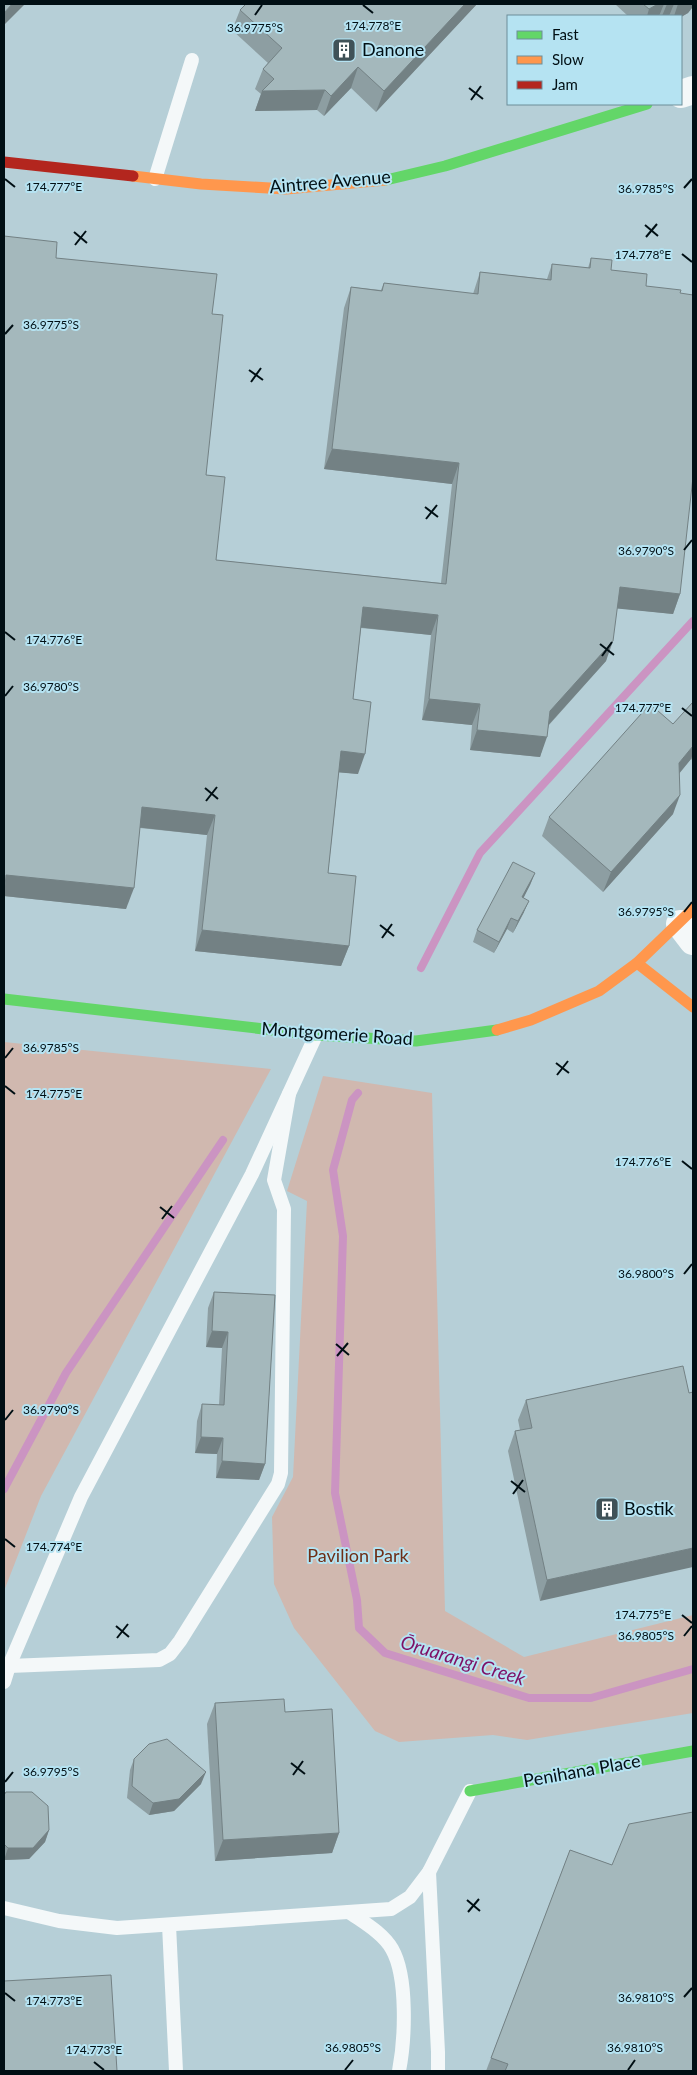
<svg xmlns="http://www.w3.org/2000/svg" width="697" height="2075" font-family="Lato,sans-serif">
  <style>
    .green { fill: #d0b8af }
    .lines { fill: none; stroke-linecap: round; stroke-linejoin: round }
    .stream { stroke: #cb94c2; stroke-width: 8 }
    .lane { stroke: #f4f8f9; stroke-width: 14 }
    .street { stroke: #f4f8f9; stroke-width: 28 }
    .fast { stroke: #63d668; stroke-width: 11 }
    .slow { stroke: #ff974d; stroke-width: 11 }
    .jam { stroke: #b3261e; stroke-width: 11 }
    .wall { fill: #8d9ea2 }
    .shaded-wall { fill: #738184 }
    .building { fill: #a4b8bc; stroke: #738184 }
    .ticks { fill: none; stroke: #010f14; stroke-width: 2 }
    .labels { text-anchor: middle; stroke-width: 4; stroke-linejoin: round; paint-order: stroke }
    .poi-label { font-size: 18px; fill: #010f14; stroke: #b5e3f2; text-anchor: start }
    .street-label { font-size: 18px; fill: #010f14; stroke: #b5e3f2 }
    .park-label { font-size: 18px; fill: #6f2e16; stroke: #b5e3f2 }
    .water-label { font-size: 19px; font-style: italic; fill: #7e1065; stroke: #b5e3f2 }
    .ticks-label { font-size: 12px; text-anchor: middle; fill: #010f14; stroke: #b5e3f2; stroke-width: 4; stroke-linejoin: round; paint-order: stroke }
  </style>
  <rect width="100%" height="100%" fill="#b6cfd7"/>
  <g class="green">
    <polygon points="4,1042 271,1069 41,1496 4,1591"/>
    <polygon points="323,1076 432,1093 445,1611 524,1657 693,1615 693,1713 527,1740 493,1735 399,1742 375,1731 294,1628 274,1584 272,1517 293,1477 307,1201 287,1191"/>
  </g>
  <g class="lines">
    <g class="stream">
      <polyline points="421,968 480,853 693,621"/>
      <polyline points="358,1093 352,1100 333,1170 343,1236 335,1493 357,1600 359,1628 385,1653 529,1698 591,1698 693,1669"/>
      <polyline points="4,1489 66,1373 223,1140"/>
    </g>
    <g class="lane">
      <polyline points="155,179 192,60"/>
      <polyline points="9,1666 159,1660 170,1654 180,1641 278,1484 281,1473 284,1209 274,1180 289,1094"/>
      <polyline points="4,1682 9,1666 81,1497 252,1174 316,1035"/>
      <polyline points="429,1872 438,2052 438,2071"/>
      <polyline points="4,1908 59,1921 117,1928 391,1909 410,1897 429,1872 470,1791"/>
      <path d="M349,1912C363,1922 383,1933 392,1949C408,1977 405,2040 399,2071"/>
      <polyline points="169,1925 176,2071"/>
    </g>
    <g class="street">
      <polyline points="681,94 693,90"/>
      <polyline points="680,924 693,941"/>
    </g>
    <g class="fast">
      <polyline points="386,180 445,166 647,104"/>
      <polyline points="4,999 316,1035 416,1041 497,1030"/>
      <polyline points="470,1791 693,1751"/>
    </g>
    <g class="slow">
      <polyline points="133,176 201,184 286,189 386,180"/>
      <polyline points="637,963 693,1007"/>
      <polyline points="497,1030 531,1020 599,991 637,963 693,909"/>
    </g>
    <polyline class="jam" points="4,162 133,176"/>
  </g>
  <g class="wall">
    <polygon points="477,4 376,112 351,88 324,116 317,110 255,111 261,94 255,89 263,69 268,63 232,30 240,10"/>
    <polygon points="615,4 693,4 688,13 681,17 628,16"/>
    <polygon points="56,258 212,314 206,475 216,560 441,583 452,484 324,469 344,308 351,287 381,290 384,283 473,294 480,272 547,279 552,264 588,268 591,258 611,270 646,286 680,293 680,594 673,614 617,608 606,661 549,725 540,757 470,750 472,725 422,720 431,635 361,628 353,699 358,774 339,772 328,873 349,946 341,966 195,951 207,835 140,828 126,909 4,896"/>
    <polygon points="693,702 693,761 691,759 679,774 673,814 603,892 542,836 549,817 673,724"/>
    <polygon points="535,873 530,885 523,898 524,912 513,933 507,929 494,953 473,942 477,930"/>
    <polygon points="214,1292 275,1295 265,1464 259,1480 216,1478 217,1454 195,1453 197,1421 202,1404 219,1405 222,1348 206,1347 208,1308"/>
    <polygon points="689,1393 540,1601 508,1451 515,1431 520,1430 518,1420 526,1400"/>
    <polygon points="215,1703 285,1712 339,1833 332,1853 215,1861 207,1724"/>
    <polygon points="134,1759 201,1784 174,1811 149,1815 127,1798 130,1770"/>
    <polygon points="4,1795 49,1830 45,1842 29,1859 4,1860"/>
    <polygon points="570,1850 612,1865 693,2071 486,2071"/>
  </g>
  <g class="shaded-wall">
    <polygon points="12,4 25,4 4,25 4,13"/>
    <polygon points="465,4 477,4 376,112 384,91"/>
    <polygon points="658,4 664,4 659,16 647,16 649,9"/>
    <polygon points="667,4 674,4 669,16 662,16"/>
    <polygon points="678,4 693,4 693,7 688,13 681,17 674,16"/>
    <polygon points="358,67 351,88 324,116 331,96"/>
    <polygon points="325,90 317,110 255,111 262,91"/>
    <polygon points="332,449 459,463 452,484 324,469"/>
    <polygon points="620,587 680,594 673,614 612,608"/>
    <polygon points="363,607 438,615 431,635 356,627"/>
    <polygon points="613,641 606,661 543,731 550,711"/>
    <polygon points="429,699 480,704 472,725 422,720"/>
    <polygon points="477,730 547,737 540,757 470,750"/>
    <polygon points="693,746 693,754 691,759 672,782 679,763"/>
    <polygon points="341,751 365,754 358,774 334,772"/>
    <polygon points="680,795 673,814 603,892 611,872"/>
    <polygon points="142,807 215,815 207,835 135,827"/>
    <polygon points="535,873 530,885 518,909 522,897"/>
    <polygon points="6,875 134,888 126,909 4,896"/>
    <polygon points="529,901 524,912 513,933 518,921"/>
    <polygon points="511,918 507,929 494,953 499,942"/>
    <polygon points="202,930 349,946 341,966 195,951"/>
    <polygon points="212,1331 228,1332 222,1348 206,1347"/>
    <polygon points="201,1437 223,1438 217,1454 195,1453"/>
    <polygon points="222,1461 265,1464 259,1480 216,1478"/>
    <polygon points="693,1548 693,1567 540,1601 547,1580"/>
    <polygon points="206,1772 201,1784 174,1811 149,1815 153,1803"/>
    <polygon points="49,1830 45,1842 29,1859 4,1860 8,1848"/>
    <polygon points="339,1833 332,1853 215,1861 223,1840"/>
  </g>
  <g class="building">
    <polygon points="4,4 12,4 4,13"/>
    <polygon points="246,4 465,4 384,91 358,67 331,96 325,90 262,91 274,79 263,69 282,48 240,10"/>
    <polygon points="643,4 658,4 649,9"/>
    <polygon points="4,236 57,242 56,258 217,274 212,314 223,315 206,475 225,477 216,560 446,584 459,463 332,449 351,287 382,291 384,283 478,294 480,272 551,280 552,264 590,268 591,258 612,260 611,270 647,274 646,286 681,290 680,293 693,295 693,477 680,594 620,587 613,641 550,711 547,737 477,730 480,704 429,699 438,615 363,607 353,699 371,702 365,754 341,751 328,873 356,876 349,946 202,930 215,815 142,807 134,888 6,875 4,898"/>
    <polygon points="693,702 693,746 679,763 680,795 611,872 549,817 650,704 673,724"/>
    <polygon points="513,862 535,873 522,897 529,901 518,921 511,918 499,942 477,930"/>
    <polygon points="214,1292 275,1295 265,1464 222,1461 223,1438 201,1437 202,1404 224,1405 228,1332 212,1331"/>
    <polygon points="683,1366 689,1393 693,1392 693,1548 547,1580 515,1431 532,1428 526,1400"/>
    <polygon points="284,1699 285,1712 332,1709 339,1833 223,1840 215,1703"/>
    <polygon points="167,1739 206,1772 179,1799 153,1803 132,1786 134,1759 149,1744"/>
    <polygon points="6,1792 32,1792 48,1806 49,1830 33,1848 8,1848 4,1844 4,1795"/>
    <polygon points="693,1812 693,2071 505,2071 508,2064 491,2058 570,1850 612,1865 629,1824"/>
    <polygon points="111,1975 117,2071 4,2071 4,1981"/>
  </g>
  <path class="ticks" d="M363,5L373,13M255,15L262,5M469,88L483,99M471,100L481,86M5,179L15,187M684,188L692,179M645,225L658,236M74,232L87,243M646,237L657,224M75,245L86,231M682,254L692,262M5,334L13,325M249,370L263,380M251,382L261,368M425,507L438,517M426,519L437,505M684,550L692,540M5,632L15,640M600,644L614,655M602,656L612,642M5,696L13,686M682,708L692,716M205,788L218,799M206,801L217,787M684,912L692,902M380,925L394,936M382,938L392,924M5,1058L13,1048M556,1063L569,1073M557,1075L568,1061M5,1086L15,1094M682,1161L692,1169M160,1207L174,1218M162,1219L172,1206M684,1274L692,1264M336,1344L349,1355M337,1356L348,1343M5,1420L13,1410M511,1481L525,1492M513,1494L523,1480M5,1539L15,1547M682,1615L692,1623M116,1626L129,1637M684,1636L692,1626M117,1638L128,1624M291,1763L305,1774M293,1775L303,1761M5,1782L13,1772M467,1900L480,1911M468,1912L479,1899M5,1993L15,2001M684,1997L692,1988M94,2062L104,2070M345,2070L353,2060M628,2070L635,2060"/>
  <defs>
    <g id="building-square" transform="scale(1.25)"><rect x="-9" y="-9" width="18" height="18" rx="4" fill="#405258" stroke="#b5e3f2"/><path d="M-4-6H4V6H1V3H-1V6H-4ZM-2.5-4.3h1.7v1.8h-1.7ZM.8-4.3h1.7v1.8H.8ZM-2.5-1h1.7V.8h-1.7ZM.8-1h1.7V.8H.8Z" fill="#fff"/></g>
  </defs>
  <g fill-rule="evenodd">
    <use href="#building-square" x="344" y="50"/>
    <use href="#building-square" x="607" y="1509"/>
  </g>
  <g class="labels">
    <g class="poi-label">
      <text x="362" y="56">Danone</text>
      <text x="624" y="1515">Bostik</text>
    </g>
    <g class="street-label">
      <text transform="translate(330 182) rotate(-5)" y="6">Aintree Avenue</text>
      <text transform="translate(337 1034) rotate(4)" y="6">Montgomerie Road</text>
      <text transform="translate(582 1771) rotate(-10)" y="6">Penihana Place</text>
    </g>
    <g class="park-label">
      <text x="358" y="1562">Pavilion Park</text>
    </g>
    <g class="water-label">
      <text transform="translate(463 1660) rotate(17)" y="7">Ōruarangi Creek</text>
    </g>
  </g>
  <g class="ticks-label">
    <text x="373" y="30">174.778°E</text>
    <text x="255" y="32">36.9775°S</text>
    <text x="54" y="191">174.777°E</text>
    <text x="646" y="193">36.9785°S</text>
    <text x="643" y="259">174.778°E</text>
    <text x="51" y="329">36.9775°S</text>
    <text x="646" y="555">36.9790°S</text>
    <text x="54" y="644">174.776°E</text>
    <text x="51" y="691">36.9780°S</text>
    <text x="643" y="712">174.777°E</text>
    <text x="646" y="916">36.9795°S</text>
    <text x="51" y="1052">36.9785°S</text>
    <text x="54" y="1098">174.775°E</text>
    <text x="643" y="1166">174.776°E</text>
    <text x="646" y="1278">36.9800°S</text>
    <text x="51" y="1414">36.9790°S</text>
    <text x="54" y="1551">174.774°E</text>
    <text x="643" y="1619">174.775°E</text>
    <text x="646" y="1640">36.9805°S</text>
    <text x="51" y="1776">36.9795°S</text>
    <text x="646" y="2002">36.9810°S</text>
    <text x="54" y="2005">174.773°E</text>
    <text x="353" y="2052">36.9805°S</text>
    <text x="635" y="2052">36.9810°S</text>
    <text x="94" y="2054">174.773°E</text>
  </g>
  <rect width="697" height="2075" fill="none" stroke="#010f14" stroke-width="10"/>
  <rect x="507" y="15" width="175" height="90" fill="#b5e3f2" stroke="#6d8e99"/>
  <rect x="517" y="31" width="25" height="8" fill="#63d668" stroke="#6d8e99"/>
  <text x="552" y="40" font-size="15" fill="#010f14">Fast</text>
  <rect x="517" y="56" width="25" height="8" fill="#ff974d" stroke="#6d8e99"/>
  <text x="552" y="65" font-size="15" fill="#010f14">Slow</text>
  <rect x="517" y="81" width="25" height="8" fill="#b3261e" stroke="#6d8e99"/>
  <text x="552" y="90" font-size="15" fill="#010f14">Jam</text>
</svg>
